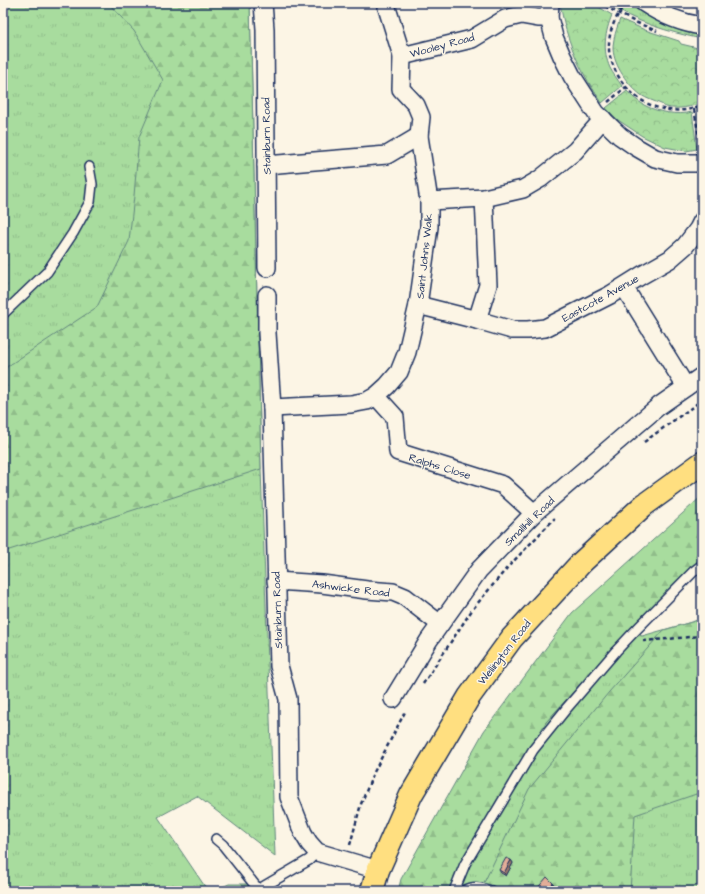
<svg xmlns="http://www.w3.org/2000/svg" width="705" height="894" font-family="'Architects Daughter',sans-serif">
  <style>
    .grass { fill: url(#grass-tufts); stroke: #62867e }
    .forest { fill: url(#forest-firs); stroke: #62867e }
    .park { fill: url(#park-crowns); stroke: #62867e }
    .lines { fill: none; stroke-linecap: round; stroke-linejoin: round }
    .service-casing { stroke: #1b2f5e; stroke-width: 12 }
    .minor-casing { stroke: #1b2f5e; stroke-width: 20 }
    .primary-casing { stroke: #1b2f5e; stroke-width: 25 }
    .path { stroke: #1b2f5e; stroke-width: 2.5; stroke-dasharray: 4 3; stroke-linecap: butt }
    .service { stroke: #fcf5e5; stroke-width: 9 }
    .minor { stroke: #fcf5e5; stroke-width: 17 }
    .primary { stroke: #ffdf80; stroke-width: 22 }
    .wall { fill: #c39583; stroke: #1b2f5e }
    .shaded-wall { fill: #9f796a; stroke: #1b2f5e }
    .building { fill: #e3ad98; stroke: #1b2f5e }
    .labels { text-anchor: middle; stroke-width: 3; stroke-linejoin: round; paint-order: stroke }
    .street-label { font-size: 11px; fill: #1b2f5e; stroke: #fcf5e5 }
  </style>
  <defs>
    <pattern id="grass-tufts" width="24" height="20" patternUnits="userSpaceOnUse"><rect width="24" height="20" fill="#a8dc9e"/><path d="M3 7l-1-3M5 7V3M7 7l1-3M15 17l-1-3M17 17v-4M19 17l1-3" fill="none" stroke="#90bd8a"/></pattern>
    <pattern id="forest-firs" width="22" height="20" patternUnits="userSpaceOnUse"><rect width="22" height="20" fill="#a8dc9e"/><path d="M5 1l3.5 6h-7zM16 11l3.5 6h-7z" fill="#90bd8a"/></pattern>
    <pattern id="park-crowns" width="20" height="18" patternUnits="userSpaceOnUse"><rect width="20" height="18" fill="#a8dc9e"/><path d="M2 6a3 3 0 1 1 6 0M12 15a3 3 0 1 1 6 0" fill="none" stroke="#90bd8a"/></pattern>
  </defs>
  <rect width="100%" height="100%" fill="#fcf5e5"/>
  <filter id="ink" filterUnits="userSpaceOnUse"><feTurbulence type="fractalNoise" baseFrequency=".025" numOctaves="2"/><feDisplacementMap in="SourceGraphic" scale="8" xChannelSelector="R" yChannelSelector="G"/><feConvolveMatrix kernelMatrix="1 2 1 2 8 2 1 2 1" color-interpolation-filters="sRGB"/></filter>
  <g filter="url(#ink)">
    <g class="grass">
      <polygon points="3,3 250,3 261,469 275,856 197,796 158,817 208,891 3,891"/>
      <path d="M606,3H627L651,18L681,31L702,34V39C668,32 635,22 606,3Z"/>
      <polygon points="702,619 702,891 449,891 461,864 546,722 629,631 642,636"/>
      <polygon points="229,884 252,884 256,891 213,891"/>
    </g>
    <g class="forest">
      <polygon points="108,3 250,3 261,469 3,552 3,373 8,366 97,307 129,241 134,196 139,137 163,80 134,31"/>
      <polygon points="702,496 702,558 653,607 612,649 546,722 461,864 449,891 398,891 401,879 484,731 572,613"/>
      <polygon points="702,619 702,792 635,815 630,891 480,891 529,789 609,692 664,630"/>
    </g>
    <g class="park">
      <path d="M560,3H592L612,15C605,32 602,50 610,68C613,74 618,80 622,86L602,103C596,93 589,84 584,74C572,52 564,28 560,3Z"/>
      <path d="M620,19L645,30L679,41L681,44L702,49V102C693,107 677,110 666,107C663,106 664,105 661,104C654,101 647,99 641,95C628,85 614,66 613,49C613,38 617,28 620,19Z"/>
      <path d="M627,91C632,97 638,101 644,105C656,112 679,116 692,112L697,149L686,151L665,147L642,136L618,120L606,108Z"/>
    </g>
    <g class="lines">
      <g class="service-casing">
        <g id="service">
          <polyline points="3,314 47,272 73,233 90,202 92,184 89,167"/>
          <polyline points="216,839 223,845 258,889"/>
          <polyline points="256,891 309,860 317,852"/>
          <polyline points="454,891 465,864 533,750 566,709 616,651 633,633 694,571 702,565"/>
          <path d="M464,891C475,885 480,888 491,891"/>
        </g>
      </g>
      <g class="minor-casing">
        <g id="minor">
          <polyline points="263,3 265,29 267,268"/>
          <polyline points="550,3 549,18 554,37 562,56 572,76 596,113 620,136 636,147 655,158 677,163 702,163"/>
          <path d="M644,3C662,15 681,23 702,26"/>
          <polyline points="402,56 472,39 505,19 521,15 538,18 549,18"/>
          <polyline points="266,165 387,155 419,136"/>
          <polyline points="429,201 484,198 523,189 540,179 575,151 603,119"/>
          <polyline points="624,287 686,387"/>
          <polyline points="267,295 267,333 272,408 279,666 288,699 289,797 303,833 309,843 317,852 378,870"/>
          <polyline points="418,305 477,320 488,285 484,198"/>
          <polyline points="477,320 512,330 528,330 545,328 610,295 642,275 670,259 685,246 698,229 702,221"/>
          <polyline points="376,396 395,417 398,452 503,485 534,513"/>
          <polyline points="272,408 351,404 367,401 376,396 387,386 399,372 407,352 418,305 429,227 429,201 419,136 421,117 416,105 401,89 402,56 387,8 387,3"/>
          <polyline points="276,581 322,584 367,590 393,592 405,597 440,624"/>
          <polyline points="393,699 429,640 479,570 534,513 659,406 702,376"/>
        </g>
      </g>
      <g class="primary-casing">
        <polyline id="primary" points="372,891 378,870 411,795 469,697 512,638 582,562 644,505 702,463"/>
      </g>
      <g class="path">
        <polyline points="599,3 635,22 657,31"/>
        <path d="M625,3C616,18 608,30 609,49C609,57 613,65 616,72C633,105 668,118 702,106"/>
        <polyline points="608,102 626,87"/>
        <polyline points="694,109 701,148"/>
        <polyline points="644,442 702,400"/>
        <polyline points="643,641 702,636"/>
        <polyline points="423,684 472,610 507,568 555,518"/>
        <polyline points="350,845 361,804 373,774 406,710"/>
      </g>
      <use href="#service" class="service"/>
      <use href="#minor" class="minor"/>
      <use href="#primary" class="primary"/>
    </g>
    <polygon class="wall" points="511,860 513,863 506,876 501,873 499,870"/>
    <g class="shaded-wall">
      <polygon points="511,860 513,863 506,876 504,873"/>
      <polygon points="553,883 555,886 550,891 546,891"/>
    </g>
    <g class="building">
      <polygon points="506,858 511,860 504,873 499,870"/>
      <polygon points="547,877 553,883 546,891 535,891"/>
    </g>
  </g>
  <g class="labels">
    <g class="street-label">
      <text transform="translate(442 45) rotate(-15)" y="4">Wooley Road</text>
      <text transform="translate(266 136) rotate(-91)" y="4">Stainburn Road</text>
      <text transform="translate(424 256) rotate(-84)" y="4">Saint Johns Walk</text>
      <text transform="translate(600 298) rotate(-29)" y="4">Eastcote Avenue</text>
      <text transform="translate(440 466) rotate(17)" y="4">Ralphs Close</text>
      <text transform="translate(529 521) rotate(-44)" y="4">Smallhill Road</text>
      <text transform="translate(351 588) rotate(7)" y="4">Ashwicke Road</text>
      <text transform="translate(277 610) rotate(-92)" y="4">Stainburn Road</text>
      <text transform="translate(504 652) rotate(-52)" y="4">Wellington Road</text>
    </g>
  </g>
  <rect width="705" height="894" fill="none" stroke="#fcf5e5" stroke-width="16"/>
  <rect x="8" y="8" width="689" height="878" fill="none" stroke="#1b2f5e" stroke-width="1.5" filter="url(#ink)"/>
</svg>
